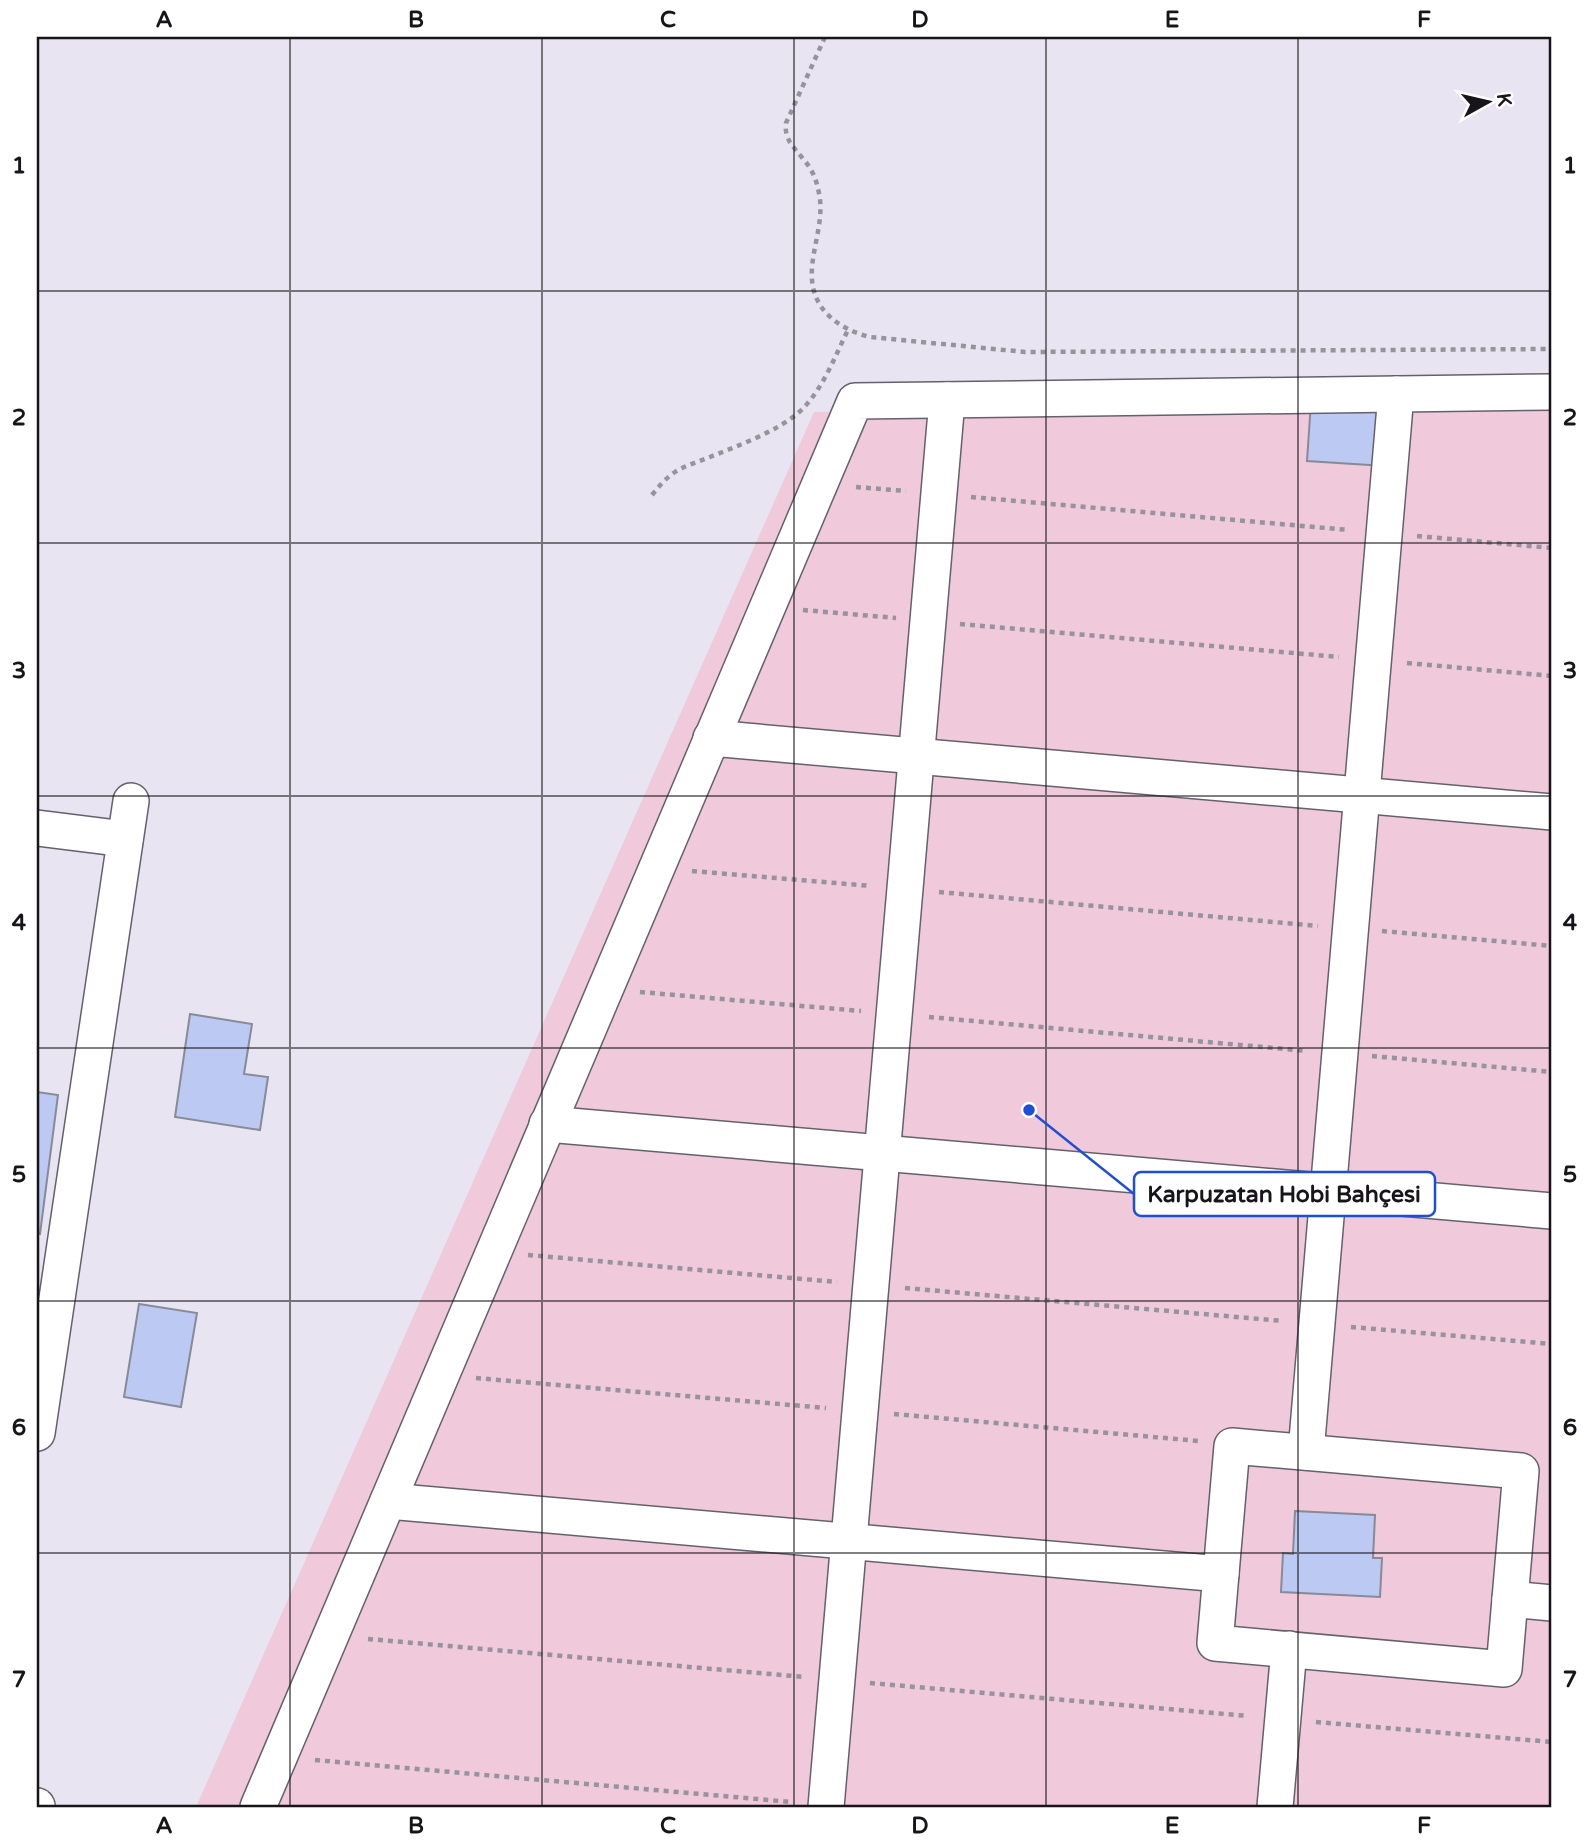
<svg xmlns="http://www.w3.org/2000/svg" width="1589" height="1844" font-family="'Varela Round',sans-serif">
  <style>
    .green { fill: #f0c9da }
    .building { fill: #bcc9f3; stroke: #878a97; stroke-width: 2 }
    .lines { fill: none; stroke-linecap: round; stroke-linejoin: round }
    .minor-casing { stroke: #64616c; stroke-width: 38 }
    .path { stroke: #96939d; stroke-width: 4.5; stroke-dasharray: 5 5; stroke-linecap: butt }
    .minor { stroke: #fff; stroke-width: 35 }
    .grid { fill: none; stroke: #17151a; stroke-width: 2; stroke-opacity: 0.55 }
    .leader { fill: none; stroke: #1d4ed8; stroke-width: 2.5 }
    .callout-dot { fill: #1d4ed8; stroke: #fff; stroke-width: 2.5 }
    .callout { fill: #fff; stroke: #1d4ed8; stroke-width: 2.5 }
    .callout-label { font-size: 23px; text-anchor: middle; font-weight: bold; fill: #17151a }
    .neatline { fill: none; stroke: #17151a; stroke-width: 2.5 }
    .grid-label { font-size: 23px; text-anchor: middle; font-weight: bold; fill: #17151a }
  </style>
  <rect width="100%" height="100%" fill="#e8e4f2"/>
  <polygon class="green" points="1552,403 1552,1807 196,1807 814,412"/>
  <g class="building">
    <polygon points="1311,402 1388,407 1385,466 1307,461"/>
    <polygon points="190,1014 252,1024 244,1074 268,1077 260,1130 175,1117"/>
    <polygon points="37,1092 58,1095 40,1234 37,1233"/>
    <polygon points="139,1304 197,1313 181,1407 124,1397"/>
    <polygon points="1295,1511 1375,1515 1373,1558 1382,1558 1380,1597 1281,1592 1283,1553 1293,1554"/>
  </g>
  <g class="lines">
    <g class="minor-casing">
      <g id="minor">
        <polyline points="711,738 1552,812"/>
        <polyline points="37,828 125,839"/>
        <polyline points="547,1124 1552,1211"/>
        <polyline points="37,1433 131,801"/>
        <polygon points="1232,1446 1521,1471 1504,1669 1215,1643"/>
        <polyline points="1306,1452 1396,394"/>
        <polyline points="388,1501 1221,1574"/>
        <polyline points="1510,1599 1552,1603"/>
        <polyline points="37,1806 37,1807"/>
        <polyline points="258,1807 855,401 1552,392"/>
        <polyline points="826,1807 947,400"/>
        <polyline points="1275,1807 1289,1649"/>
      </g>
    </g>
    <g class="path">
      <path d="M825,37L786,123C784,140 794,147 804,160C811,168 816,178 818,189C830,232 792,276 827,314C839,326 854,333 870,337L1025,352L1552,349"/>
      <polyline points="856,487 906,491"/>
      <path d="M652,495C659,486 666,478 675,472C686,465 698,462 710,457C737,446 776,432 798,413C822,392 834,358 848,330"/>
      <polyline points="971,497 1349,530"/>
      <polyline points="1417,536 1552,548"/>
      <polyline points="803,610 896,618"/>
      <polyline points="960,624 1339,657"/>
      <polyline points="1407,663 1552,676"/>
      <polyline points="692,871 871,886"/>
      <polyline points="939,892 1318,926"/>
      <polyline points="1382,931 1552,946"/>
      <polyline points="640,992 861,1011"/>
      <polyline points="929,1017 1307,1051"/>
      <polyline points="1372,1056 1552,1072"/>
      <polyline points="528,1255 837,1282"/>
      <polyline points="905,1288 1283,1321"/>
      <polyline points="1351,1327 1552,1344"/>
      <polyline points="476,1378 826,1408"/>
      <polyline points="894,1414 1199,1441"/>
      <polyline points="368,1639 805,1677"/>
      <polyline points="870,1683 1248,1716"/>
      <polyline points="1316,1722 1552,1742"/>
      <polyline points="315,1760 791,1802"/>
    </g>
    <use href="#minor" class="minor"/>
  </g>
  <path class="grid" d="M290,37V1807M542,37V1807M794,37V1807M1046,37V1807M1298,37V1807M37,291H1552M37,543H1552M37,796H1552M37,1048H1552M37,1301H1552M37,1553H1552"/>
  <path class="leader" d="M1029 1110L1134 1194"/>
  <circle class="callout-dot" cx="1029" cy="1110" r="7"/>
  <rect class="callout" x="1134" y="1172" width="301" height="44" rx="7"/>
  <g class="callout-label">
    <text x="1284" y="1202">Karpuzatan Hobi Bahçesi</text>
  </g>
  <rect width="1589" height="1844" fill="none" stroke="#ffffff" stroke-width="77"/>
  <g transform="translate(1488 102) rotate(82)" stroke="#ffffff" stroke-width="5" paint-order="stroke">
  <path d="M0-5L12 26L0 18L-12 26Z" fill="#17151a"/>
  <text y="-10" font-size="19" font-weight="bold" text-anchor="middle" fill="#17151a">K</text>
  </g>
  <rect x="38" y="38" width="1512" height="1768" class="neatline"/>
  <g class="grid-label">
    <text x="164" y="27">A</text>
    <text x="416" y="27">B</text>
    <text x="668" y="27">C</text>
    <text x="920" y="27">D</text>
    <text x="1172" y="27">E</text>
    <text x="1424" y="27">F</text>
    <text x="19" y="173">1</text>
    <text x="1570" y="173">1</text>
    <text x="19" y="425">2</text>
    <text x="1570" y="425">2</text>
    <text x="19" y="678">3</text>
    <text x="1570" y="678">3</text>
    <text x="19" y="930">4</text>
    <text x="1570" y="930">4</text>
    <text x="19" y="1182">5</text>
    <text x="1570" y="1182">5</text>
    <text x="19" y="1435">6</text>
    <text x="1570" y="1435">6</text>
    <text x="19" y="1687">7</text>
    <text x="1570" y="1687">7</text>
    <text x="164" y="1833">A</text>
    <text x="416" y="1833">B</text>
    <text x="668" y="1833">C</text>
    <text x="920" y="1833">D</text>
    <text x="1172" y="1833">E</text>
    <text x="1424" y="1833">F</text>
  </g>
</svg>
